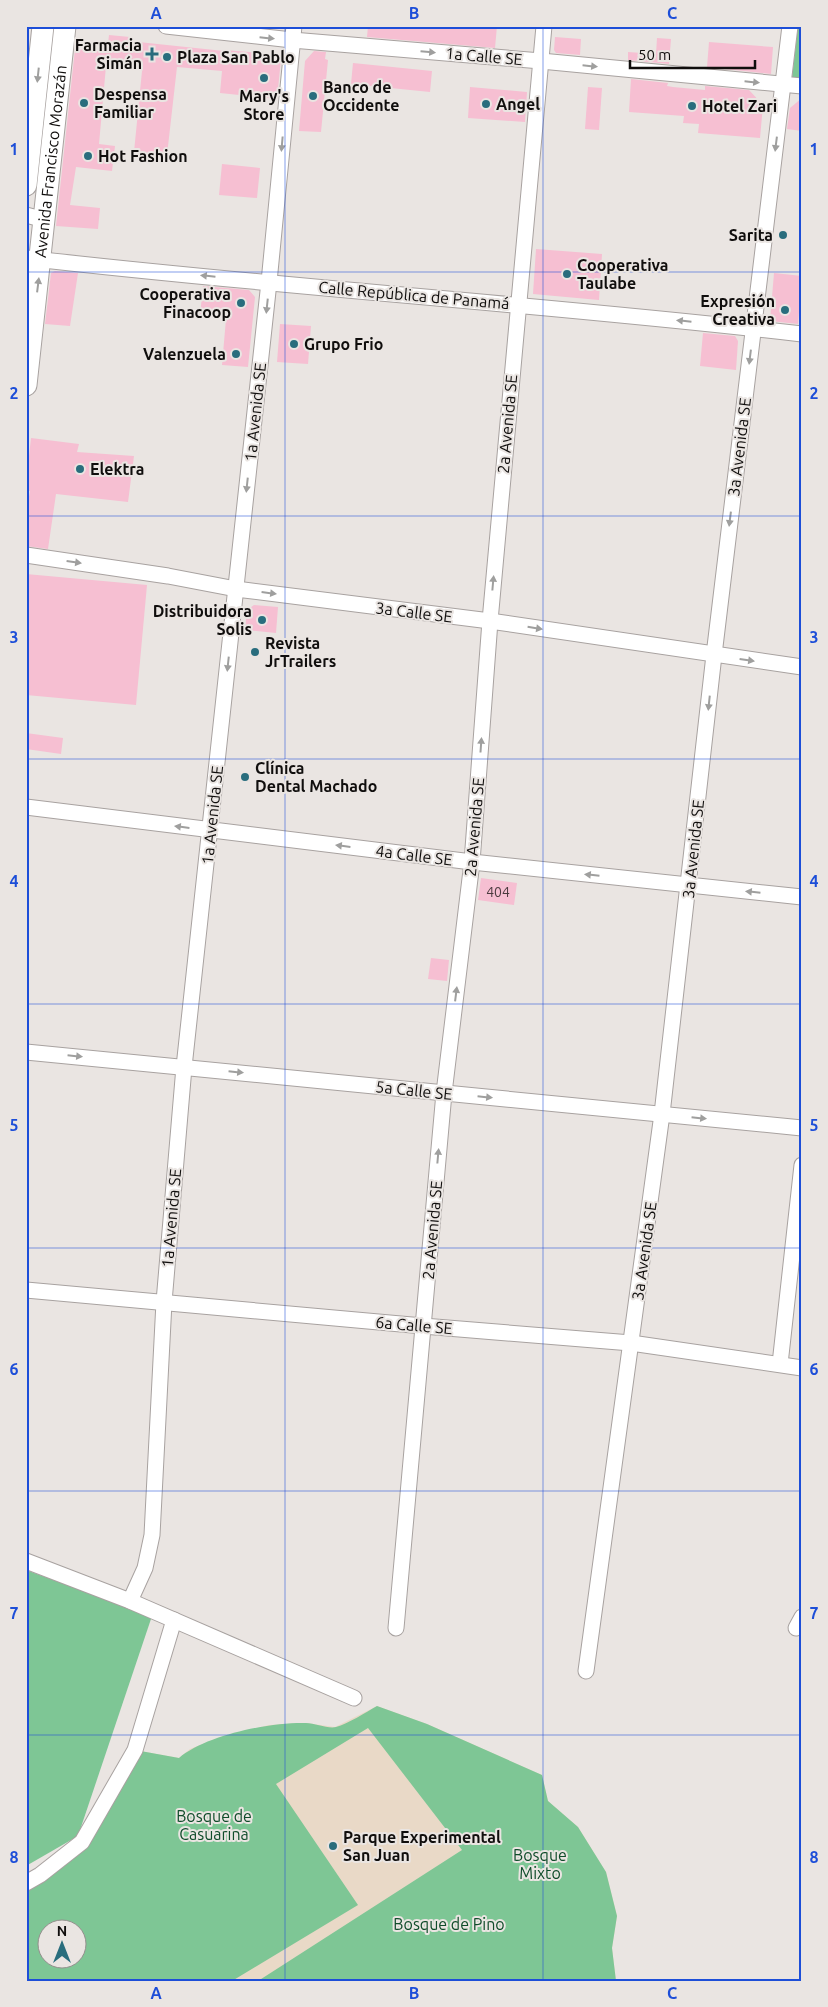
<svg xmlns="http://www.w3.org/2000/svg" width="828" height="2007" font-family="Ubuntu,sans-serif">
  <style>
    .education { fill: #e9d9c7; fill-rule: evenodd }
    .green { fill: #7ec695; fill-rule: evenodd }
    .building { fill: #f6bfd2 }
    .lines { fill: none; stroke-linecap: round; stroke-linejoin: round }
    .street-casing { stroke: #a8a2a0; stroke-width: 17 }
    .secondary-casing { stroke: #a8a2a0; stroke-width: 23 }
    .street { stroke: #fff; stroke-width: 15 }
    .secondary { stroke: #fff; stroke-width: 21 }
    .oneway { fill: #9f9f9e }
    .grid { fill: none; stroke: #1d4ed8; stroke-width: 1; stroke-opacity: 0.55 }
    .poi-dot { fill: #296d7d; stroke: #eae5e2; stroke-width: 2 }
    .labels { text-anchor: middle; stroke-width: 4; stroke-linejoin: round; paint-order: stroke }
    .number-label { font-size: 14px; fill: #4a3a3e }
    .poi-label { font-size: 16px; font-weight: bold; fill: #100e0d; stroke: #eae5e2; text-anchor: start }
    .street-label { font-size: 16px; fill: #100e0d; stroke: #eae5e2 }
    .park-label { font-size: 16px; fill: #0f4c2a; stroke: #eae5e2 }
    .neatline { fill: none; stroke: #1d4ed8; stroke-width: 2 }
    .grid-label { font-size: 16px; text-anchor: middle; font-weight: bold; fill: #1d4ed8 }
  </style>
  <rect width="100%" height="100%" fill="#eae5e2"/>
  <path class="education" d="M377,1706L427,1724L542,1775L548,1801L578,1827L606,1872L617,1916L612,1948L616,1981H26L85,1837L135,1750L179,1758L190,1749L213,1740L269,1725L306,1723L335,1727ZM48,1930H78V1960H48Z"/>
  <g class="green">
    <polygon points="798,26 802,26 802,79 792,78"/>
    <polygon points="26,1570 152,1616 78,1836 26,1866"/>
    <path d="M377,1706L427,1724L542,1775L548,1801L578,1827L606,1872L617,1916L612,1948L616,1981H258L462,1850L368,1728L276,1784L358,1905L232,1981H26V1883L85,1837L135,1750L179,1758C206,1735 270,1722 306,1723C315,1723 328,1729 336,1727C348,1724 366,1712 377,1706ZM48,1930H78V1960H48Z"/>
  </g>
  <g class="building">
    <polygon points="368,26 497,26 495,48 367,37"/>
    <polygon points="109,35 130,37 129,41 224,51 224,50 277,54 281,59 277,99 220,93 222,71 177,67 167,155 134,152 142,71 106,66 99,144 115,146 112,171 76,167 70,205 100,208 98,229 56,226 75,49 107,52"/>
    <polygon points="555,37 581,39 580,55 556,53 554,50"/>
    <polygon points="657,38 671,39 669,64 628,60 628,52 656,54"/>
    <polygon points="709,42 773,47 771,74 707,67"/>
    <polygon points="314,51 326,52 325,59 328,60 321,132 299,131 305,61"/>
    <polygon points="353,63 432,71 430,92 351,84"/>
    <polygon points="631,79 668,83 667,86 673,87 705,90 705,86 749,90 763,105 760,138 698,133 699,124 683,123 684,116 629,112"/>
    <polygon points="470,87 527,92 525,122 468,118"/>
    <polygon points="588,87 602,88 599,130 585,129"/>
    <polygon points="802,98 802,131 787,129 790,108"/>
    <polygon points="222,164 260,168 257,198 219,195"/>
    <polygon points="536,249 602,254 599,300 533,294"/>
    <polygon points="55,271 78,273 70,326 45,324 51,273"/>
    <polygon points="774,273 802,276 798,324 770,321"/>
    <polygon points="203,286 249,290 255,297 248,367 222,365 226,319 200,315"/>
    <polygon points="280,324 311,326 308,364 277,362"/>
    <polygon points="703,333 735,336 738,341 736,370 700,366"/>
    <polygon points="31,438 79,444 77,452 134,456 128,502 56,494 48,549 26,546 26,513 30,491 26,491 26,483"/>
    <polygon points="26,574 147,585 136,705 26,695"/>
    <polygon points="254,605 278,607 276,633 245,630 247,610"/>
    <polygon points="26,733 63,738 61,754 26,749"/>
    <polygon points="481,878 517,883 514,905 478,900"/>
    <polygon points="431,958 449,960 447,981 428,979"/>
  </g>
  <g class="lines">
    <g class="street-casing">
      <g id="street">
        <polyline points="166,26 292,40 541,61 802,86"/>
        <polyline points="26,215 45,220"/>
        <path d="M26,258C284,288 544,304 802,334"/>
        <polyline points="26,555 168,576 236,589 490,621 802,667"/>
        <polyline points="26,807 472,862 802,897"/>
        <polyline points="26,1052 802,1128"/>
        <polyline points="26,1290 423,1326 631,1343 802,1368"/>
        <polyline points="780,1364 802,1165"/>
        <polyline points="26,1561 130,1601 354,1698"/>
        <polyline points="130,1601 145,1568 152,1535 164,1302 184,1067 269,282 294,26"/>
        <polyline points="396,1628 444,1093 472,862 490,621 544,26"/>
        <polyline points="796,1628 802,1617"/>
        <polyline points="586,1671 662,1114 714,655 790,26"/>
        <polyline points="26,1883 40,1875 82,1842 135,1750 174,1620"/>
      </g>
    </g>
    <g class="secondary-casing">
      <g id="secondary">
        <polyline points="26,185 43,26"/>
        <path id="s1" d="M26,385L65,26"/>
      </g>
    </g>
    <use href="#street" class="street"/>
    <use href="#secondary" class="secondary"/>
  </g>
  <defs><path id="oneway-solid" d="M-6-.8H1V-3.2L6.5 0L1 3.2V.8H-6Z" transform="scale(1.25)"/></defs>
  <g class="oneway">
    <use href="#oneway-solid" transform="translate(267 38) rotate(6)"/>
    <use href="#oneway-solid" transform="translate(428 52) rotate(5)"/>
    <use href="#oneway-solid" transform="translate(590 66) rotate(6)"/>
    <use href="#oneway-solid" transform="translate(38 75) rotate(96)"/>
    <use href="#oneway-solid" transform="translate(752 82) rotate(6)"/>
    <use href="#oneway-solid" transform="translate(282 144) rotate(95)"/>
    <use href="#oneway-solid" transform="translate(776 144) rotate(97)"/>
    <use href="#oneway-solid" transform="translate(208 276) rotate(-174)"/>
    <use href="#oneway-solid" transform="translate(38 285) rotate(-83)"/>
    <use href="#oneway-solid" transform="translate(267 306) rotate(96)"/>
    <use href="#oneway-solid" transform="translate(684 321) rotate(-174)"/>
    <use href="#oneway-solid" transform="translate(750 357) rotate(97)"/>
    <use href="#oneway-solid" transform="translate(247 485) rotate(96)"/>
    <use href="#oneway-solid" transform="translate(730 519) rotate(97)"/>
    <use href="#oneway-solid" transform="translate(74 562) rotate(8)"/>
    <use href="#oneway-solid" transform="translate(493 583) rotate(-85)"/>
    <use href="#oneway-solid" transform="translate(269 593) rotate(7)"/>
    <use href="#oneway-solid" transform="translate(535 628) rotate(9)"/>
    <use href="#oneway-solid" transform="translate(747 660) rotate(8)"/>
    <use href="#oneway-solid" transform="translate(228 664) rotate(96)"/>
    <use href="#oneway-solid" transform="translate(709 703) rotate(96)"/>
    <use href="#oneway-solid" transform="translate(481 745) rotate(-86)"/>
    <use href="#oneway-solid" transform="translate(182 827) rotate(-173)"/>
    <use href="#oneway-solid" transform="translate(343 846) rotate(-173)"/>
    <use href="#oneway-solid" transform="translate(592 875) rotate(-174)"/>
    <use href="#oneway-solid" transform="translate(753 892) rotate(-174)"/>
    <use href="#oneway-solid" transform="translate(456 994) rotate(-83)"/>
    <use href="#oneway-solid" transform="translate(75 1056) rotate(6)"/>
    <use href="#oneway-solid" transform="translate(236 1072) rotate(6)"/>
    <use href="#oneway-solid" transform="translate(485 1097) rotate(6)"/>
    <use href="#oneway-solid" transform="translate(699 1118) rotate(6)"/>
    <use href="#oneway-solid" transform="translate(438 1156) rotate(-85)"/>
  </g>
  <path class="grid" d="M285,26V1981M543,26V1981M26,272H802M26,516H802M26,759H802M26,1004H802M26,1248H802M26,1491H802M26,1735H802"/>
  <g class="poi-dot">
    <path d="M149.5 46.5h5v5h5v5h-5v5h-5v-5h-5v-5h5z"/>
    <circle cx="167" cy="57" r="5"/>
    <circle cx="264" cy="78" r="5"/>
    <circle cx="313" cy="96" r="5"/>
    <circle cx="84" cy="103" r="5"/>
    <circle cx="486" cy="104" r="5"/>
    <circle cx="692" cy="106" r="5"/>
    <circle cx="88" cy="156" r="5"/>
    <circle cx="783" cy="235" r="5"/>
    <circle cx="567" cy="274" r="5"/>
    <circle cx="241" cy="303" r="5"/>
    <circle cx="785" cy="310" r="5"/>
    <circle cx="294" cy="344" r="5"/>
    <circle cx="236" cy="354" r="5"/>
    <circle cx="80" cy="469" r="5"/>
    <circle cx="262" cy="620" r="5"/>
    <circle cx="255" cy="652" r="5"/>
    <circle cx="245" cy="777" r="5"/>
    <circle cx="333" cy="1846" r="5"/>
  </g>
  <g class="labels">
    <g class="number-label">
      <text x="498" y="897">404</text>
    </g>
    <g class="poi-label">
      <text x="142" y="51" text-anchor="end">Farmacia<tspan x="142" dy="18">Simán</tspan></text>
      <text x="177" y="63">Plaza San Pablo</text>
      <text x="323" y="93">Banco de<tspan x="323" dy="18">Occidente</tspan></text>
      <text x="94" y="100">Despensa<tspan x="94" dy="18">Familiar</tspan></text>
      <text x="264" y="102" text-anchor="middle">Mary's<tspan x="264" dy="18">Store</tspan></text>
      <text x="496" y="110">Angel</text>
      <text x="702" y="112">Hotel Zari</text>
      <text x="98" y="162">Hot Fashion</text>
      <text x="773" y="241" text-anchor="end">Sarita</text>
      <text x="577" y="271">Cooperativa<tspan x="577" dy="18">Taulabe</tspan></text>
      <text x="231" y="300" text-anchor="end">Cooperativa<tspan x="231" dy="18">Finacoop</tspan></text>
      <text x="775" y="307" text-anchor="end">Expresión<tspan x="775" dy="18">Creativa</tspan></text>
      <text x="304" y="350">Grupo Frio</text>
      <text x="226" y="360" text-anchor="end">Valenzuela</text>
      <text x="90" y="475">Elektra</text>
      <text x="252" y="617" text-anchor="end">Distribuidora<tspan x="252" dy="18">Solis</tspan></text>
      <text x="265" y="649">Revista<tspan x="265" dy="18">JrTrailers</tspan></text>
      <text x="255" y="774">Clínica<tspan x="255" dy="18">Dental Machado</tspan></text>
      <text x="343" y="1843">Parque Experimental<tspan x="343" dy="18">San Juan</tspan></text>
    </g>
    <g class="street-label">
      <text transform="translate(484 56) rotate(5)" y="6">1a Calle SE</text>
      <text dy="6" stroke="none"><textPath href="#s1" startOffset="225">Avenida Francisco Morazán</textPath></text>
      <text transform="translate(414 295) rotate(5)" y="6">Calle República de Panamá</text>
      <text transform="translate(255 412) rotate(-84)" y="6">1a Avenida SE</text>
      <text transform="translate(507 424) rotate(-85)" y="6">2a Avenida SE</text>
      <text transform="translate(739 447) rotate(-83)" y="6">3a Avenida SE</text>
      <text transform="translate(414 612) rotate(7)" y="6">3a Calle SE</text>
      <text transform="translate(212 815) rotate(-84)" y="6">1a Avenida SE</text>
      <text transform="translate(474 827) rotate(-85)" y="6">2a Avenida SE</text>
      <text transform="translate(693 849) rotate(-84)" y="6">3a Avenida SE</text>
      <text transform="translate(414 855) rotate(7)" y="6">4a Calle SE</text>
      <text transform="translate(414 1090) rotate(6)" y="6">5a Calle SE</text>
      <text transform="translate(171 1218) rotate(-85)" y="6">1a Avenida SE</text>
      <text transform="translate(432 1230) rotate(-85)" y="6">2a Avenida SE</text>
      <text transform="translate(644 1251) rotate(-82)" y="6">3a Avenida SE</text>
      <text transform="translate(414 1325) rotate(5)" y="6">6a Calle SE</text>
    </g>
    <g class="park-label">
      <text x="214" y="1822">Bosque de<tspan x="214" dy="18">Casuarina</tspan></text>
      <text x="540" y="1861">Bosque<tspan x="540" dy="18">Mixto</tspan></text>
      <text x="449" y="1930">Bosque de Pino</text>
    </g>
  </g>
  <rect width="828" height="2007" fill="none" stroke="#eae5e2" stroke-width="55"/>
  <g transform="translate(62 1944)"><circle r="24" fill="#eae5e2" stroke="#938f8d"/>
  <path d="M0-4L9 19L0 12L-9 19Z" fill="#296d7d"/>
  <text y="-8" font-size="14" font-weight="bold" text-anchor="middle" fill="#100e0d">N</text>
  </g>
  <path d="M630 60v8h125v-8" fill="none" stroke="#100e0d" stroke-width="2.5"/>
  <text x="638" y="60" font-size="15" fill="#100e0d" stroke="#eae5e2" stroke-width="4" paint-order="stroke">50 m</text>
  <rect x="28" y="28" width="772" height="1952" class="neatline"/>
  <g class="grid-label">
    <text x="156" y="19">A</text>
    <text x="414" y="19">B</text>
    <text x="672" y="19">C</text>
    <text x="14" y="155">1</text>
    <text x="814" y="155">1</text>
    <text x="14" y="399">2</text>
    <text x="814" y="399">2</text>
    <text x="14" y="643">3</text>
    <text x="814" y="643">3</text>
    <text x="14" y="887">4</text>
    <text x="814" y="887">4</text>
    <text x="14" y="1131">5</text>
    <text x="814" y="1131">5</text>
    <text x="14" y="1375">6</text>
    <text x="814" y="1375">6</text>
    <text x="14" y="1619">7</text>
    <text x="814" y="1619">7</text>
    <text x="14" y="1863">8</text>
    <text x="814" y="1863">8</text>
    <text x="156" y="1999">A</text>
    <text x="414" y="1999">B</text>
    <text x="672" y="1999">C</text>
  </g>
</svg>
